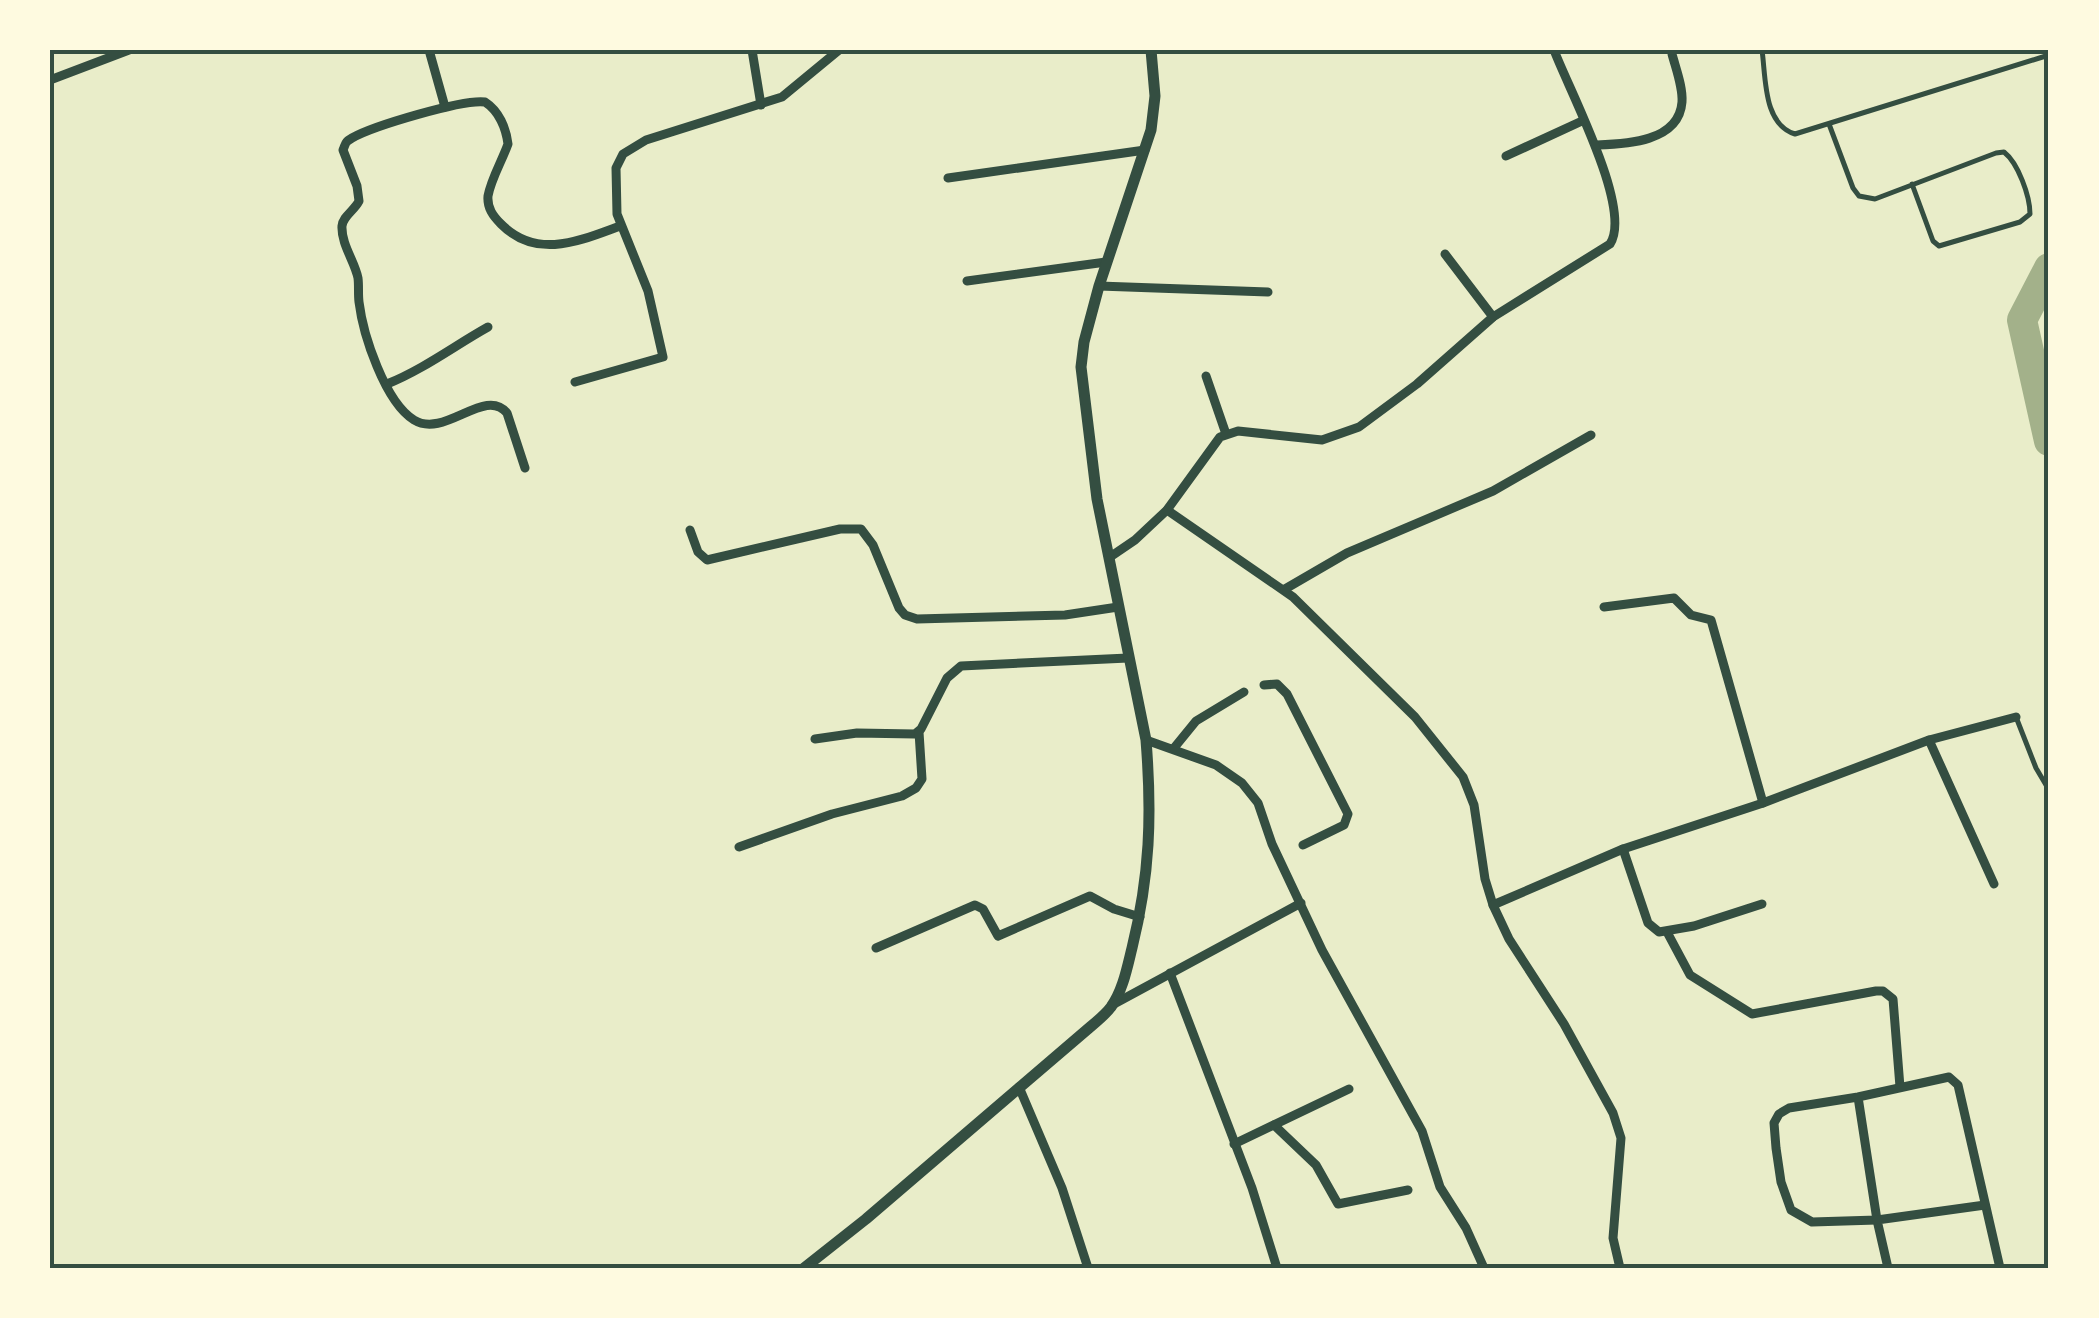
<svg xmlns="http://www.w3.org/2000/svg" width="2099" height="1318" font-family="'PT Sans',sans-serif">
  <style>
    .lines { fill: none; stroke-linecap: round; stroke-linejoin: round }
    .river { stroke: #a3b18a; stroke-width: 30 }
    .service { stroke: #344e41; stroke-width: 5 }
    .minor { stroke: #344e41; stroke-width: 9 }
    .tertiary { stroke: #344e41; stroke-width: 11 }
    .neatline { fill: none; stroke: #344e41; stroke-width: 4 }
  </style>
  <rect width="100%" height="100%" fill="#e9edc9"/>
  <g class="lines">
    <polyline class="river" points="2049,268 2022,320 2049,441"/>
    <g class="service">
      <path d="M1762,50C1766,78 1763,124 1795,134L2049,55"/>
      <path d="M1829,124L1853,188L1859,196L1875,199L1996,153L2004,152C2018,163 2030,196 2030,214L2020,222L1939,246L1933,241L1912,184"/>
      <polyline points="2016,717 2036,768 2049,790"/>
    </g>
    <g class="minor">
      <polyline points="429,50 445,107"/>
      <polyline points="752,50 761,105"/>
      <polyline points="50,80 129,50"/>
      <path d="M1597,145C1626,144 1679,142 1682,102C1683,87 1676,69 1672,54"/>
      <polyline points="1506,156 1582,121"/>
      <polyline points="948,178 1145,150"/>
      <polyline points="1445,254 1493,317"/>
      <polyline points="967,281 1106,262"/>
      <polyline points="1099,286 1268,292"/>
      <polyline points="1206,376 1226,434"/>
      <polyline points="575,382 663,357 648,291 617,214 616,168 623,154 646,140 782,97 839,50"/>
      <path d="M387,384C424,369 454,346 488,327"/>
      <path d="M525,468L507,413C485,386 445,439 414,420C385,402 363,335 359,302C358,294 359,286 358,278C355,262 341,244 342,226C343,216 354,211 359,201L357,186L343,150C346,143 345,142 352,138C373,126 463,99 485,102C499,111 506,128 508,144C502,161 491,179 488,196C487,208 493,216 501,224C537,260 579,241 620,226"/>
      <polyline points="1167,510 1293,597 1415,717 1463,777 1474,805 1485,879 1493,905 1509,939 1564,1024 1613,1113 1621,1138 1613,1238 1620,1268"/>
      <polyline points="690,530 698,552 707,560 840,529 861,529 873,545 899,608 905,615 917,619 1065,615 1118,607"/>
      <path d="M1110,557L1135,540L1167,510L1220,437L1238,431L1322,440L1359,427L1417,384L1493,317L1610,244C1633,209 1569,90 1554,50"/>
      <polyline points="1285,589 1347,553 1493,491 1591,435"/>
      <polyline points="1604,607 1674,598 1691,615 1711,620 1763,803"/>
      <polyline points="1264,685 1277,684 1287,694 1348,814 1344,825 1303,845"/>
      <polyline points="815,739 857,733 915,734 921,729 947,678 961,666 1128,658"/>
      <polyline points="1146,740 1216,765 1242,783 1258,803 1272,844 1322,950 1422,1131 1440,1187 1466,1228 1484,1268"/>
      <polyline points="1929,740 1994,884"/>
      <polyline points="1174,748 1196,721 1244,692"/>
      <polyline points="739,847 832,814 902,796 916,788 922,779 919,732"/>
      <polyline points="1623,849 1648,923 1659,932 1694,926 1762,904"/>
      <polyline points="1493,905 1623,849 1763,803 1929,740 2016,717"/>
      <polyline points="1667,932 1690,975 1752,1014 1876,991 1883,991 1893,999 1900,1087"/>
      <polyline points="876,948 975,905 983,909 998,936 1090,896 1114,909 1140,917"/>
      <polyline points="1170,973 1252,1188 1277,1268"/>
      <polyline points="1114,1004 1301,903"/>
      <polyline points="1019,1087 1062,1188 1088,1268"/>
      <polyline points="1858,1097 1877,1220 1812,1222 1791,1210 1781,1182 1776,1148 1774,1123 1779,1114 1789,1108 1858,1097 1949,1077 1958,1085 2000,1268"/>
      <polyline points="1274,1125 1316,1165 1338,1204 1408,1190"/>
      <polyline points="1234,1144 1349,1089"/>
      <polyline points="1888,1268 1877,1220 1985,1205"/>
    </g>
    <path class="tertiary" d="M804,1268L866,1219L1089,1028C1096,1022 1105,1015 1111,1007C1123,990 1127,968 1132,948C1150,875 1152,815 1146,740L1097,499L1081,367L1084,342L1099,286L1151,130L1155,96L1151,50"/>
  </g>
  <rect width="2099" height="1318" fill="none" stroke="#fefae0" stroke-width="105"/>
  <rect x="52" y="52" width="1994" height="1214" class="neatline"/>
</svg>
